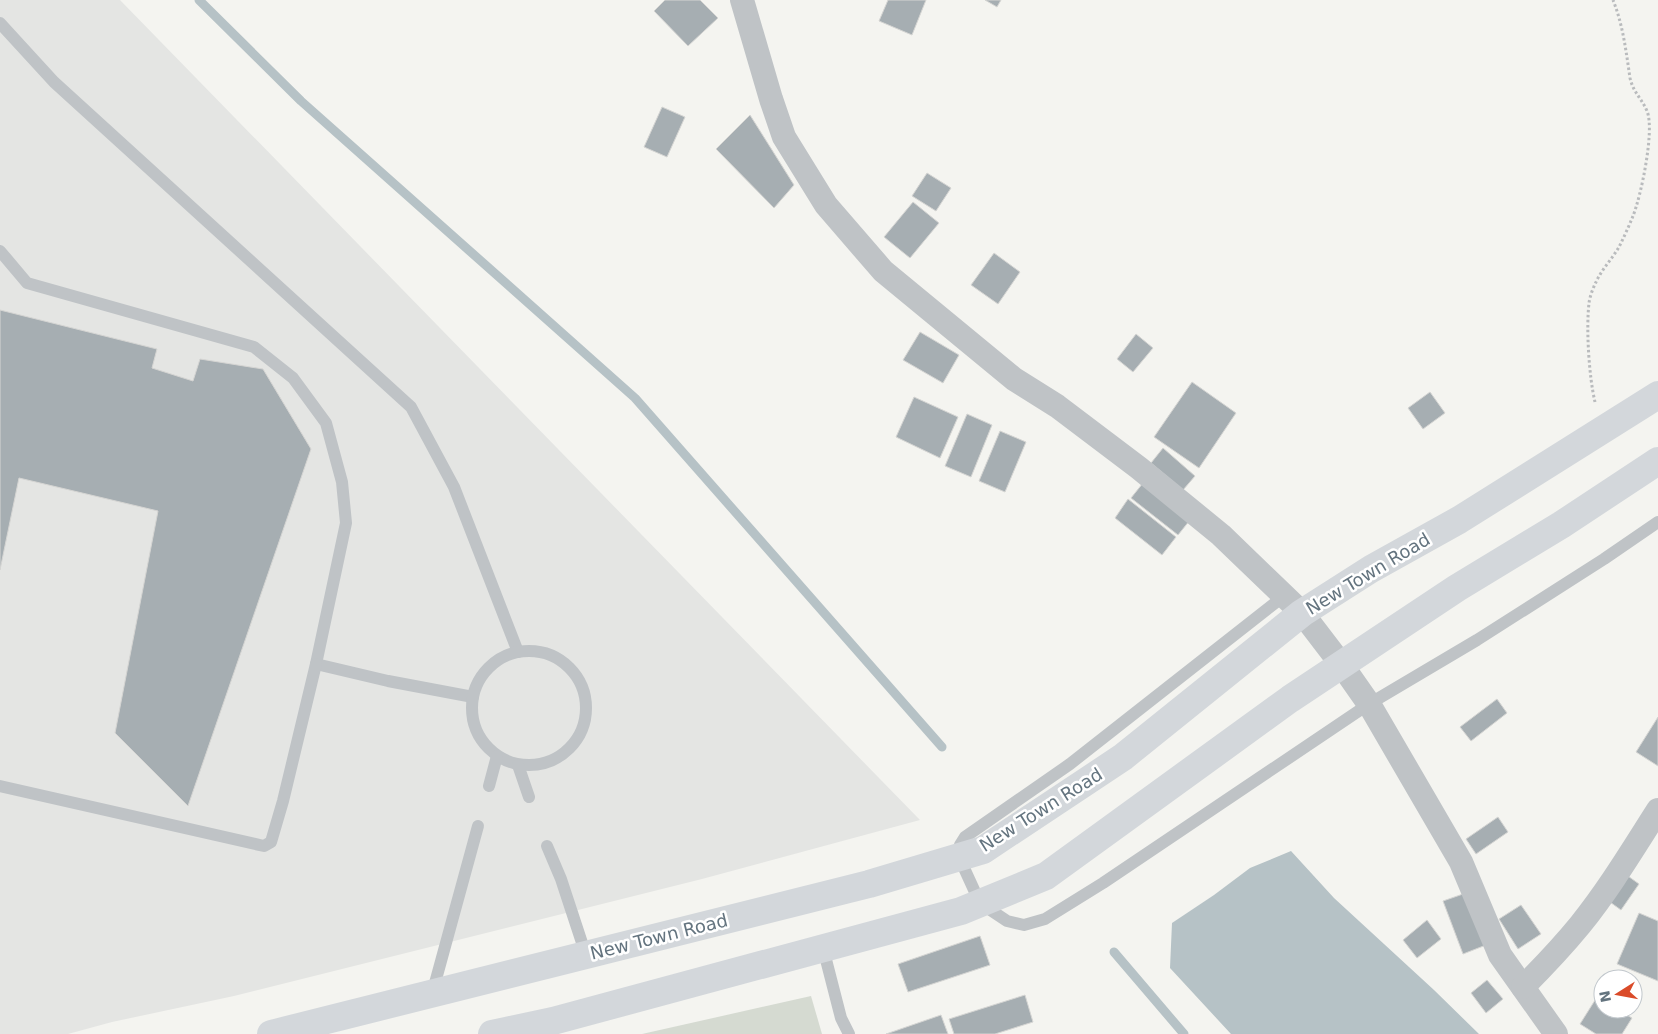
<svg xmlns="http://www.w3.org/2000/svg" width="1658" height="1034" font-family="'DejaVu Sans',sans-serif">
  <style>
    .built { fill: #e4e5e3 }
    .green { fill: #d5dad1 }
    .water { fill: #b6c2c6 }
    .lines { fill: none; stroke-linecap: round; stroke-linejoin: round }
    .stream { stroke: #b6c2c6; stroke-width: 9 }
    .building { fill: #a6aeb2; stroke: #d5d5d3 }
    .path { stroke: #b9bbbd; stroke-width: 3; stroke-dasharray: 2.5 2.5; stroke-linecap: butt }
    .service { stroke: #bfc3c6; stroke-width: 12 }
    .minor { stroke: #bfc3c6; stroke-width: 24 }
    .primary { stroke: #d3d7db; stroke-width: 28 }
    .labels { text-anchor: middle; stroke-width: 5; stroke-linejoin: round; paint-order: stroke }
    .street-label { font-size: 18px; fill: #64747f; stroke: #fff }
  </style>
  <rect width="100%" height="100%" fill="#f4f4f0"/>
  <polygon class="built" points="0,0 120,0 920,820 702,879 234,996 112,1022 68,1034 0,1034"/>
  <polygon class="green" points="811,996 822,1034 642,1034"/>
  <polygon class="water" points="1291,851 1334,898 1434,990 1479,1034 1231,1034 1170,968 1172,923 1214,895 1250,868"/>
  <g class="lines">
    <g class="stream">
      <polyline points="199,0 301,101 635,398 942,747"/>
      <polyline points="1114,952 1184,1034"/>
    </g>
  </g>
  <g class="building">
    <polygon points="665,0 700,0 718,18 688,46 654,11"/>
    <polygon points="888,0 926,0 912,35 879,21"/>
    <polygon points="985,0 1001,0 997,7"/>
    <polygon points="662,107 685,117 667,157 644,147"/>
    <polygon points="750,115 794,185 774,208 716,149"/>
    <polygon points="927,173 951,188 936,211 912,196"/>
    <polygon points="913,202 939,223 910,258 884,237"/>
    <polygon points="994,253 1020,272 998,304 971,285"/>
    <polygon points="0,310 157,349 152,368 193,381 200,359 263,369 311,449 188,806 115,733 158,511 19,478 0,570"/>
    <polygon points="920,332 959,355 943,383 903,360"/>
    <polygon points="1136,334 1153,348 1133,372 1117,359"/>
    <polygon points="1192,382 1236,413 1199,468 1154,437"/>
    <polygon points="1430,392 1445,413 1423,429 1408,408"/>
    <polygon points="914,397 958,417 940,458 896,437"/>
    <polygon points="967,414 992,425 971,477 945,466"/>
    <polygon points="1000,431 1026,442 1005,492 979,481"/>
    <polygon points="1163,448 1195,476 1183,490 1151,463"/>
    <polygon points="1143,483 1190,520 1178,535 1131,498"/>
    <polygon points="1128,499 1176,537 1162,555 1115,518"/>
    <polygon points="1497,699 1507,713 1471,741 1460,727"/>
    <polygon points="1658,717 1658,766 1636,752"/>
    <polygon points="1498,817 1508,832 1476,854 1466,839"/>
    <polygon points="1621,871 1639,884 1621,910 1603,897"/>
    <polygon points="1466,893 1486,945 1463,954 1443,901"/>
    <polygon points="1521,905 1541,934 1518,949 1499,919"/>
    <polygon points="1639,913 1658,921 1658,981 1617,964"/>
    <polygon points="1427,920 1441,939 1417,958 1403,940"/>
    <polygon points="980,936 990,965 908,992 898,964"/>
    <polygon points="1487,980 1503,999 1486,1013 1471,993"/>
    <polygon points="1025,995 1033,1022 995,1034 954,1034 949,1019"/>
    <polygon points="1597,997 1603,1001 1603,1009 1616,1009 1632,1018 1622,1034 1596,1034 1580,1024"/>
    <polygon points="941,1015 948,1034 886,1034"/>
  </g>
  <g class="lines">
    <path class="path" d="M1595,402C1589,377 1586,329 1589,303C1590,296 1593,288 1596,282C1602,269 1612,259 1619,247C1624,237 1629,226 1633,216C1641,196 1655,130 1647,111C1642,99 1633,92 1630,78C1626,51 1623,25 1613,0"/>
    <g class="service">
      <polyline points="0,23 54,82 411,407 454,487 518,652"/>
      <polyline points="0,251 27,283 254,347 293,378 326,423 342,482 346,523 316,664 388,681 473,697"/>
      <polyline points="1284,596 1070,764 965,837 960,845 959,857 980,903 1007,921 1024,925 1045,919 1103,883 1369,704 1477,640 1604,559 1658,522"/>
      <circle cx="529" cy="708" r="57"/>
      <polyline points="518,765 529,797"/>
      <polyline points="0,786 264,846 271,842 283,801 316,664"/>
      <polyline points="489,786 497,756"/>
      <polyline points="547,846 561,879 586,955"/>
      <polyline points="823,948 841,1018 849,1034"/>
      <polyline points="432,994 478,826"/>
    </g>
    <g class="minor">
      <polyline points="742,0 771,99 784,137 826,205 883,271 1014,379 1057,406 1139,468 1221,535 1302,613 1341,664 1369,704 1461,862 1500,955 1556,1034"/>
      <path d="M1523,987C1543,967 1562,947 1580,925C1609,889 1633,849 1658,810"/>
    </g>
    <g class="primary">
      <polyline points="271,1034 869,884 983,850 1123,757 1302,613 1371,569 1459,520 1658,395"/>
      <polyline points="492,1034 553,1021 961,911 1046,876 1290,699 1457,588 1561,525 1658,461"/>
    </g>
  </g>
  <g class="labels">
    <g class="street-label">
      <text transform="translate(1368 574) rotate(-31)" y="6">New Town Road</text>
      <text transform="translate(1041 810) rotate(-32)" y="6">New Town Road</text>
      <text transform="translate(659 937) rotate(-14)" y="6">New Town Road</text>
    </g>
  </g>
  <g transform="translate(1618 994) rotate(259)"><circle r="24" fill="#ffffff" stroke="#c1c7cc"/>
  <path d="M0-4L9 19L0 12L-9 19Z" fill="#da4b29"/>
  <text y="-8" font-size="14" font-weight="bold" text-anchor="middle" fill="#64747f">N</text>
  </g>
</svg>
